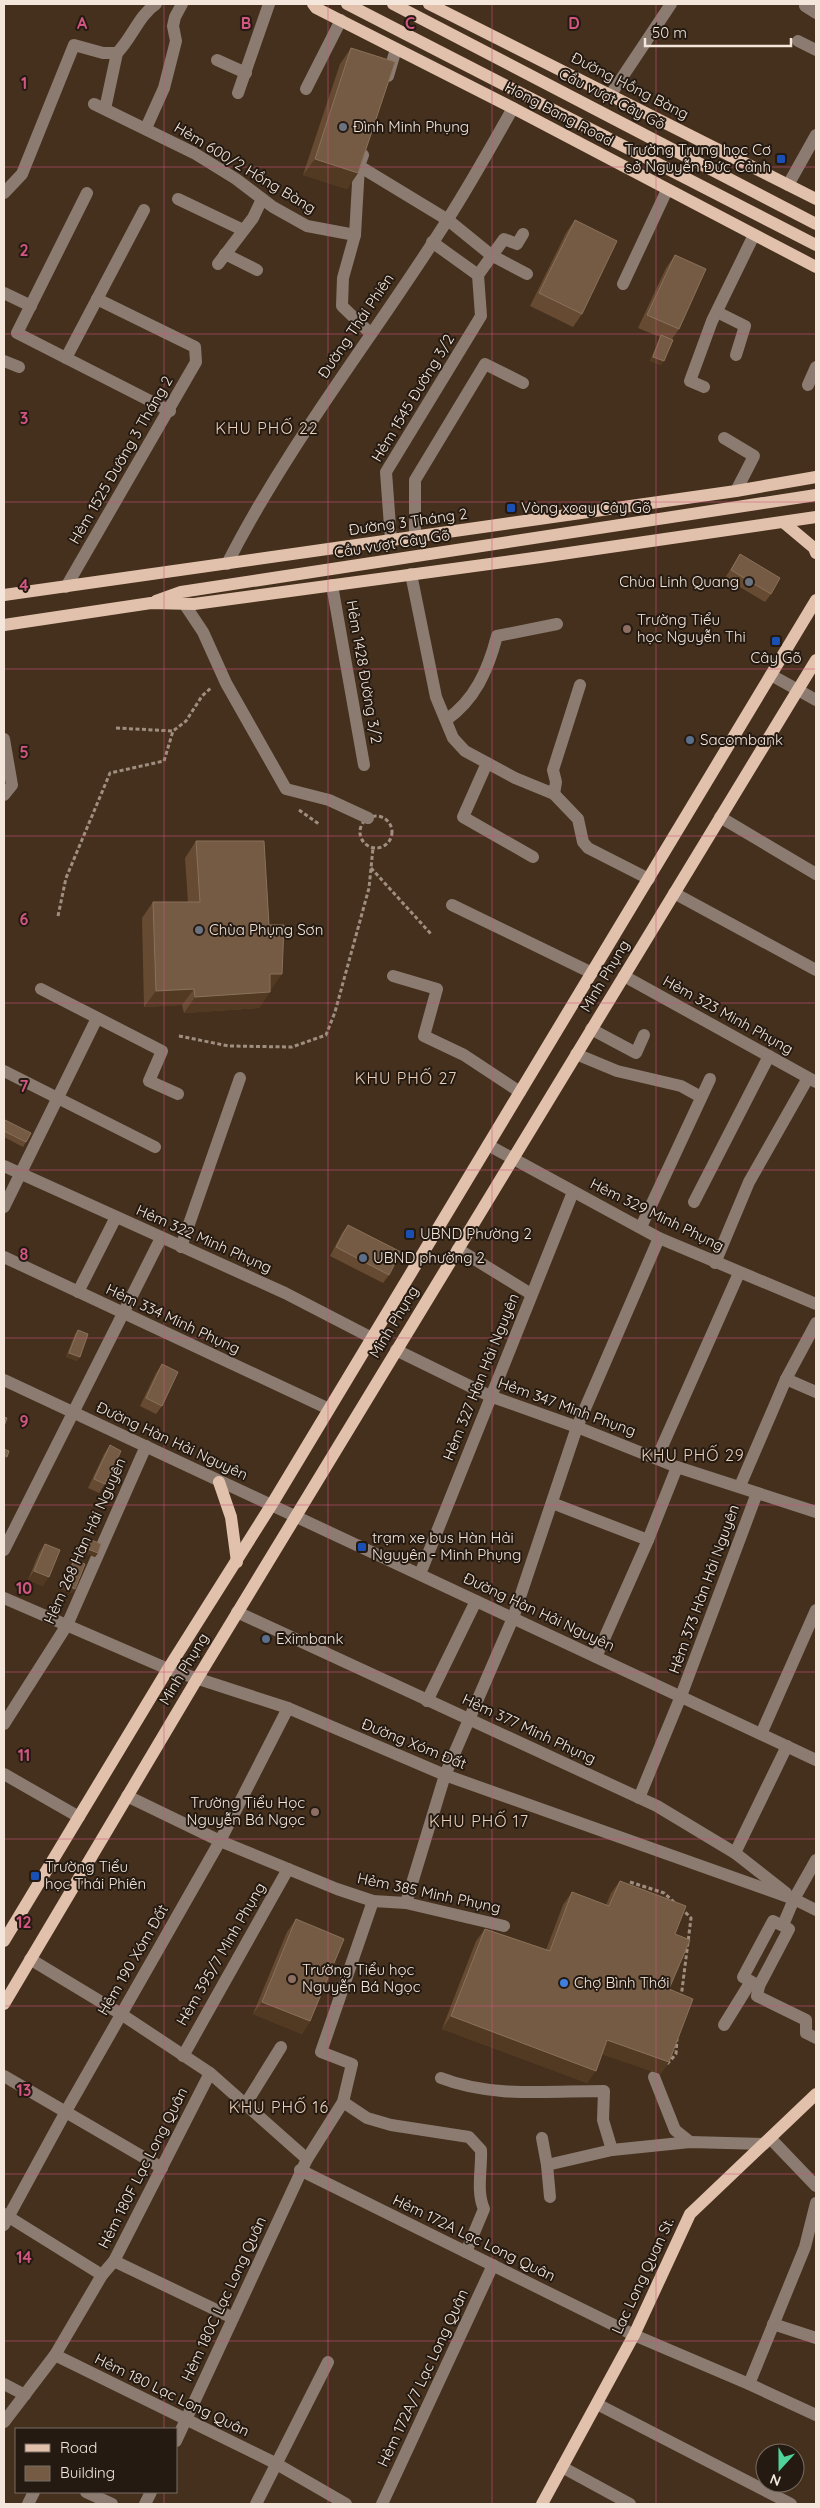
<svg xmlns="http://www.w3.org/2000/svg" width="820" height="2508" font-family="Quicksand,sans-serif">
  <style>
    .lines { fill: none; stroke-linecap: round; stroke-linejoin: round }
    .path { stroke: #a08f80; stroke-width: 3; stroke-dasharray: 4 2.5; stroke-linecap: butt }
    .minor { stroke: #8b7b71; stroke-width: 12 }
    .major { stroke: #e2c1ac; stroke-width: 12 }
    .wall { fill: #664b32 }
    .shaded-wall { fill: #523922 }
    .building { fill: #755b44; stroke: #89715b }
    .grid { fill: none; stroke: #d15681; stroke-width: 1; stroke-opacity: 0.55 }
    .worship-dot { fill: #6b7280; stroke: #241a12; stroke-width: 2 }
    .transit-dot { fill: #1a4fb4; stroke: #241a12; stroke-width: 2 }
    .education-dot { fill: #8d6e63; stroke: #241a12; stroke-width: 2 }
    .service-dot { fill: #5c6f8a; stroke: #241a12; stroke-width: 2 }
    .shop-dot { fill: #3f7fe0; stroke: #241a12; stroke-width: 2 }
    .labels { text-anchor: middle; stroke-width: 4; stroke-linejoin: round; paint-order: stroke }
    .street-label { font-size: 15px; fill: #f4e6da; stroke: #241a12 }
    .poi-label { font-size: 15px; fill: #f4e6da; stroke: #241a12; text-anchor: start }
    .neighbourhood-label { font-size: 16px; letter-spacing: 1px; fill: #ebd0b9; stroke: #241a12 }
    .grid-label { font-size: 16px; text-anchor: middle; font-weight: bold; fill: #d15681; stroke: #241a12; stroke-width: 4; stroke-linejoin: round; paint-order: stroke }
  </style>
  <rect width="100%" height="100%" fill="#45301d"/>
  <g class="lines">
    <g class="path">
      <polyline points="116,728 173,731"/>
      <polyline points="299,810 319,824"/>
      <circle cx="376" cy="832" r="16"/>
      <polyline points="371,868 431,934"/>
      <polyline points="58,916 66,878 110,773 164,761 173,731 186,721 202,696 212,687"/>
      <polyline points="179,1036 229,1046 292,1047 326,1035 335,1012 369,888 373,848"/>
      <polyline points="630,1882 664,1893 675,1903"/>
      <polyline points="681,1998 691,1918 682,1909"/>
      <polyline points="667,2064 676,2054 677,2039"/>
    </g>
    <g class="minor">
      <polyline points="805,6 816,13"/>
      <polyline points="798,41 816,50"/>
      <polyline points="217,60 246,73"/>
      <polyline points="388,76 396,49"/>
      <polyline points="306,89 341,20"/>
      <polyline points="238,93 269,4"/>
      <polyline points="611,94 671,4"/>
      <polyline points="94,104 194,153 236,179 273,207 307,226 355,235"/>
      <polyline points="105,109 117,53"/>
      <polyline points="146,128 164,88 176,41 173,26 175,17 182,4"/>
      <polyline points="363,155 359,166 355,235 343,278 342,306 370,333"/>
      <polyline points="359,166 448,220 491,255 527,274"/>
      <polyline points="788,185 816,135"/>
      <path d="M4,193L22,174L74,45L103,53H117C132,38 139,15 156,4"/>
      <polyline points="87,193 17,333 170,411"/>
      <polyline points="178,199 243,230"/>
      <polyline points="432,242 478,275 504,239 517,244 523,234"/>
      <polyline points="225,254 257,270"/>
      <polyline points="218,264 253,218 262,199"/>
      <polyline points="623,284 667,190"/>
      <polyline points="4,293 31,306"/>
      <polyline points="717,312 745,326 736,355"/>
      <polyline points="66,358 144,210"/>
      <polyline points="4,361 19,367"/>
      <polyline points="808,385 816,367"/>
      <polyline points="704,387 690,381 712,321 754,235"/>
      <polyline points="724,438 754,456 736,491"/>
      <polyline points="415,537 415,480 485,364 523,383"/>
      <polyline points="391,540 386,472 481,316 478,275"/>
      <path d="M227,564C289,442 375,335 448,219C471,183 492,145 513,108"/>
      <polyline points="411,574 436,697 453,738 465,751 515,778 554,794 556,782 553,770 580,685"/>
      <polyline points="332,585 364,765"/>
      <polyline points="66,587 196,362 195,347 97,299"/>
      <polyline points="185,605 203,632 226,683 286,789 329,800 368,818"/>
      <polyline points="771,675 816,700"/>
      <path d="M446,720C475,700 488,670 497,636L557,624"/>
      <polyline points="4,739 12,785 4,795"/>
      <polyline points="487,763 463,817 533,857"/>
      <polyline points="554,794 578,819 583,842 588,848 649,879"/>
      <polyline points="720,817 816,874"/>
      <polyline points="674,893 816,970"/>
      <polyline points="452,905 592,973"/>
      <polyline points="393,976 437,989 424,1036 464,1055 520,1092"/>
      <polyline points="624,976 816,1082"/>
      <polyline points="41,989 162,1051 149,1081 178,1094"/>
      <polyline points="591,1029 636,1053 644,1035"/>
      <polyline points="576,1054 617,1071 681,1086 701,1097"/>
      <polyline points="4,1071 155,1147"/>
      <polyline points="488,1145 659,1238 816,1304"/>
      <polyline points="4,1166 285,1293 372,1338"/>
      <polyline points="694,1202 769,1056"/>
      <polyline points="4,1207 97,1018"/>
      <polyline points="641,1227 710,1079"/>
      <polyline points="181,1247 240,1078"/>
      <polyline points="458,1249 531,1294"/>
      <polyline points="4,1257 329,1409"/>
      <polyline points="715,1263 749,1182 808,1078"/>
      <polyline points="78,1292 116,1217"/>
      <polyline points="396,1350 490,1396 577,1427 677,1467 816,1512"/>
      <polyline points="786,1379 816,1392"/>
      <polyline points="4,1380 816,1760"/>
      <polyline points="657,1458 739,1273"/>
      <polyline points="740,1486 786,1379 816,1323"/>
      <polyline points="552,1503 648,1540"/>
      <polyline points="4,1550 161,1238"/>
      <polyline points="420,1574 573,1192"/>
      <polyline points="4,1598 168,1669 288,1708 445,1775 794,1899 816,1910"/>
      <polyline points="237,1612 657,1806 735,1853 786,1893"/>
      <polyline points="596,1657 648,1540 677,1467"/>
      <polyline points="427,1701 476,1601"/>
      <polyline points="4,1724 67,1625 146,1446"/>
      <polyline points="761,1734 816,1610"/>
      <polyline points="4,1774 79,1817"/>
      <polyline points="127,1796 220,1841 337,1889 373,1901 406,1903 504,1926"/>
      <polyline points="639,1798 681,1696 757,1493"/>
      <polyline points="735,1853 787,1746"/>
      <polyline points="406,1903 445,1775 513,1618 577,1427 659,1238"/>
      <polygon points="773,1921 789,1929 759,1986 743,1977"/>
      <polyline points="783,1925 794,1899 816,1860"/>
      <polyline points="30,1959 121,2014 210,2073 307,2159 176,2441"/>
      <polyline points="759,1986 757,1996 806,2020 806,2033 816,2038"/>
      <polyline points="724,2025 750,1983"/>
      <polyline points="183,2056 288,1869"/>
      <polyline points="4,2076 162,2168"/>
      <polyline points="654,2077 675,2130 690,2142"/>
      <path d="M441,2078C492,2098 549,2091 604,2091L603,2120L612,2150L690,2142L764,2144"/>
      <path d="M343,2102L367,2118L391,2125L469,2137L481,2150C482,2169 476,2191 484,2209L466,2252"/>
      <polyline points="245,2105 281,2047"/>
      <polyline points="542,2138 547,2165 550,2197"/>
      <polyline points="770,2138 816,2186"/>
      <polyline points="307,2159 343,2102 352,2064 321,2052 373,1901"/>
      <polyline points="547,2165 612,2150"/>
      <polyline points="300,2170 634,2335 749,2384 816,2415"/>
      <polyline points="4,2214 102,2275"/>
      <polyline points="4,2225 65,2113 220,1841 288,1708"/>
      <polyline points="114,2261 233,2318"/>
      <polyline points="773,2324 816,2338"/>
      <polyline points="55,2355 275,2463 346,2504"/>
      <polyline points="4,2384 25,2395"/>
      <polyline points="749,2384 805,2247 816,2203"/>
      <polyline points="597,2404 791,2504"/>
      <polyline points="4,2422 55,2355 102,2275 114,2261 210,2073"/>
      <polyline points="562,2467 630,2504"/>
      <polyline points="86,2492 112,2504"/>
      <polyline points="28,2504 34,2492"/>
      <polyline points="145,2504 151,2492"/>
      <polyline points="256,2504 328,2362"/>
      <polyline points="382,2504 493,2265"/>
    </g>
    <g class="major">
      <polyline points="313,4 316,8 513,108 816,267"/>
      <polyline points="347,4 816,245"/>
      <polyline points="393,4 816,224"/>
      <polyline points="429,4 816,199"/>
      <polyline points="783,522 814,548 816,553"/>
      <polyline points="4,595 736,491 816,477"/>
      <polyline points="156,601 181,592 816,495"/>
      <polyline points="4,625 151,603 194,604 541,557 816,517"/>
      <polyline points="219,1482 231,1517 237,1562"/>
      <polyline points="4,1941 168,1669 272,1504 816,600"/>
      <polyline points="4,2004 197,1679 816,660"/>
      <polyline points="542,2504 634,2335 690,2214 816,2094"/>
    </g>
  </g>
  <g class="wall">
    <polygon points="351,48 358,173 347,189 303,175 340,64"/>
    <polygon points="575,220 582,314 573,327 530,306 566,233"/>
    <polygon points="675,255 679,329 672,339 661,365 650,361 660,337 638,328 666,268"/>
    <polygon points="740,554 771,594 765,602 725,578"/>
    <polygon points="196,841 271,990 259,1008 184,1013 182,1005 144,1007 142,918 153,902 188,902 185,858"/>
    <polygon points="4,1122 26,1142 23,1147 4,1137"/>
    <polygon points="348,1225 389,1275 383,1283 330,1256 342,1233"/>
    <polygon points="78,1330 80,1357 77,1361 66,1357 75,1334"/>
    <polygon points="162,1364 162,1406 156,1414 140,1406 156,1373"/>
    <polygon points="110,1445 105,1484 99,1493 88,1488 104,1454"/>
    <polygon points="89,1539 98,1553 95,1557 82,1552 85,1544"/>
    <polygon points="45,1544 43,1586 28,1580 39,1553"/>
    <polygon points="74,1560 72,1593 61,1589 71,1564"/>
    <polygon points="620,1881 675,1934 669,1989 669,2062 660,2074 602,2054 587,2083 442,2029 476,1941 485,1929 546,1950 563,1905 572,1892 606,1905 611,1893"/>
    <polygon points="296,1919 310,2021 302,2034 253,2014 287,1932"/>
  </g>
  <g class="shaded-wall">
    <polygon points="315,159 358,173 347,189 303,175"/>
    <polygon points="653,357 664,361 661,365 650,361"/>
    <polygon points="270,974 282,974 271,990 259,991"/>
    <polygon points="194,989 182,1005 144,1007 156,991"/>
    <polygon points="270,992 259,1008 184,1013 195,997"/>
    <polygon points="69,1353 80,1357 77,1361 66,1357"/>
    <polygon points="4,1455 7,1457 4,1461"/>
    <polygon points="85,1548 98,1553 95,1557 82,1552"/>
    <polygon points="34,1571 49,1577 43,1586 28,1580"/>
    <polygon points="64,1584 75,1589 72,1593 61,1589"/>
    <polygon points="262,2002 310,2021 302,2034 253,2014"/>
    <polygon points="451,2016 596,2071 587,2083 442,2029"/>
    <polygon points="607,2040 669,2062 660,2074 598,2053"/>
  </g>
  <g class="building">
    <polygon points="351,48 395,62 358,173 315,159"/>
    <polygon points="575,220 617,241 582,314 539,293"/>
    <polygon points="675,255 706,269 679,329 647,315"/>
    <polygon points="661,335 673,340 664,361 653,357"/>
    <polygon points="740,554 780,578 771,594 731,570"/>
    <polygon points="196,841 264,841 269,925 284,925 282,974 270,974 270,992 195,997 194,989 156,991 153,902 200,902"/>
    <polygon points="5,1120 31,1133 26,1142 4,1131 4,1122"/>
    <polygon points="348,1225 401,1252 389,1275 336,1247"/>
    <polygon points="78,1330 88,1334 80,1357 69,1353"/>
    <polygon points="162,1364 178,1372 162,1406 146,1398"/>
    <polygon points="4,1417 7,1418 4,1426"/>
    <polygon points="110,1445 121,1451 105,1484 94,1479"/>
    <polygon points="4,1449 9,1451 7,1457 4,1455"/>
    <polygon points="89,1539 101,1544 98,1553 85,1548"/>
    <polygon points="45,1544 60,1550 49,1577 34,1571"/>
    <polygon points="74,1560 85,1564 75,1589 64,1584"/>
    <polygon points="620,1881 686,1906 675,1934 690,1940 669,1989 693,1999 669,2062 607,2040 596,2071 451,2016 485,1929 550,1951 572,1892 609,1906"/>
    <polygon points="296,1919 344,1939 310,2021 262,2002"/>
  </g>
  <path class="grid" d="M164,4V2429M328,4V2504M492,4V2504M656,4V2504M4,167H816M4,334H816M4,502H816M4,669H816M4,836H816M4,1003H816M4,1170H816M4,1338H816M4,1505H816M4,1672H816M4,1839H816M4,2006H816M4,2174H816M4,2341H816M164,2492V2504"/>
  <g class="worship-dot">
    <circle cx="343" cy="127" r="5"/>
    <circle cx="749" cy="582" r="5"/>
    <circle cx="199" cy="930" r="5"/>
  </g>
  <g class="transit-dot">
    <rect x="776" y="154" width="10" height="10" rx="2.5"/>
    <rect x="506" y="503" width="10" height="10" rx="2.5"/>
    <rect x="771" y="636" width="10" height="10" rx="2.5"/>
    <rect x="405" y="1229" width="10" height="10" rx="2.5"/>
    <rect x="357" y="1542" width="10" height="10" rx="2.5"/>
    <rect x="30" y="1871" width="10" height="10" rx="2.5"/>
  </g>
  <g class="education-dot">
    <circle cx="627" cy="629" r="5"/>
    <circle cx="315" cy="1812" r="5"/>
    <circle cx="292" cy="1979" r="5"/>
  </g>
  <g class="service-dot">
    <circle cx="690" cy="740" r="5"/>
    <circle cx="363" cy="1258" r="5"/>
    <circle cx="266" cy="1639" r="5"/>
  </g>
  <circle class="shop-dot" cx="564" cy="1983" r="5"/>
  <g class="labels">
    <g class="street-label">
      <text transform="translate(630 86) rotate(27)" y="5">Đường Hồng Bàng</text>
      <text transform="translate(612 99) rotate(27)" y="5">Cầu vượt Cây Gõ</text>
      <text transform="translate(559 114) rotate(28)" y="5">Hong Bang Road</text>
      <text transform="translate(245 168) rotate(31)" y="5">Hẻm 600/2 Hồng Bàng</text>
      <text transform="translate(356 326) rotate(-56)" y="5">Đường Thái Phiên</text>
      <text transform="translate(413 398) rotate(-59)" y="5">Hẻm 1545 Đường 3/2</text>
      <text transform="translate(121 460) rotate(-60)" y="5">Hẻm 1525 Đường 3 Tháng 2</text>
      <text transform="translate(408 522) rotate(-8)" y="5">Đường 3 Tháng 2</text>
      <text transform="translate(392 544) rotate(-9)" y="5">Cầu vượt Cây Gõ</text>
      <text transform="translate(364 672) rotate(80)" y="5">Hẻm 1428 Đường 3/2</text>
      <text transform="translate(605 976) rotate(-59)" y="5">Minh Phụng</text>
      <text transform="translate(728 1015) rotate(29)" y="5">Hẻm 323 Minh Phụng</text>
      <text transform="translate(657 1215) rotate(26)" y="5">Hẻm 329 Minh Phụng</text>
      <text transform="translate(204 1239) rotate(24)" y="5">Hẻm 322 Minh Phụng</text>
      <text transform="translate(173 1319) rotate(25)" y="5">Hẻm 334 Minh Phụng</text>
      <text transform="translate(394 1322) rotate(-59)" y="5">Minh Phụng</text>
      <text transform="translate(481 1377) rotate(-68)" y="5">Hẻm 327 Hàn Hải Nguyên</text>
      <text transform="translate(567 1407) rotate(20)" y="5">Hẻm 347 Minh Phụng</text>
      <text transform="translate(172 1441) rotate(25)" y="5">Đường Hàn Hải Nguyên</text>
      <text transform="translate(85 1541) rotate(-66)" y="5">Hẻm 268 Hàn Hải Nguyên</text>
      <text transform="translate(704 1589) rotate(-70)" y="5">Hẻm 373 Hàn Hải Nguyên</text>
      <text transform="translate(539 1612) rotate(25)" y="5">Đường Hàn Hải Nguyên</text>
      <text transform="translate(184 1669) rotate(-59)" y="5">Minh Phụng</text>
      <text transform="translate(529 1729) rotate(25)" y="5">Hẻm 377 Minh Phụng</text>
      <text transform="translate(414 1744) rotate(22)" y="5">Đường Xóm Đất</text>
      <text transform="translate(429 1893) rotate(12)" y="5">Hẻm 385 Minh Phụng</text>
      <text transform="translate(221 1954) rotate(-60)" y="5">Hẻm 395/7 Minh Phụng</text>
      <text transform="translate(133 1960) rotate(-60)" y="5">Hẻm 190 Xóm Đất</text>
      <text transform="translate(143 2168) rotate(-63)" y="5">Hẻm 180F Lạc Long Quân</text>
      <text transform="translate(474 2238) rotate(26)" y="5">Hẻm 172A Lạc Long Quân</text>
      <text transform="translate(643 2276) rotate(-65)" y="5">Lac Long Quan St.</text>
      <text transform="translate(224 2299) rotate(-65)" y="5">Hẻm 180C Lạc Long Quân</text>
      <text transform="translate(423 2378) rotate(-65)" y="5">Hẻm 172A/7 Lạc Long Quân</text>
      <text transform="translate(172 2395) rotate(26)" y="5">Hẻm 180 Lạc Long Quân</text>
    </g>
    <g class="poi-label">
      <text x="353" y="132">Đình Minh Phụng</text>
      <text x="771" y="155" text-anchor="end">Trường Trung học Cơ<tspan x="771" dy="17">sở Nguyễn Đức Cảnh</tspan></text>
      <text x="521" y="513">Vòng xoay Cây Gõ</text>
      <text x="739" y="587" text-anchor="end">Chùa Linh Quang</text>
      <text x="637" y="625">Trường Tiểu<tspan x="637" dy="17">học Nguyễn Thi</tspan></text>
      <text x="776" y="663" text-anchor="middle">Cây Gõ</text>
      <text x="700" y="745">Sacombank</text>
      <text x="209" y="935">Chùa Phụng Sơn</text>
      <text x="420" y="1239">UBND Phường 2</text>
      <text x="373" y="1263">UBND phường 2</text>
      <text x="372" y="1543">trạm xe bus Hàn Hải<tspan x="372" dy="17">Nguyên - Minh Phụng</tspan></text>
      <text x="276" y="1644">Eximbank</text>
      <text x="305" y="1808" text-anchor="end">Trường Tiểu Học<tspan x="305" dy="17">Nguyễn Bá Ngọc</tspan></text>
      <text x="45" y="1872">Trường Tiểu<tspan x="45" dy="17">học Thái Phiên</tspan></text>
      <text x="302" y="1975">Trường Tiểu học<tspan x="302" dy="17">Nguyễn Bá Ngọc</tspan></text>
      <text x="574" y="1988">Chợ Bình Thới</text>
    </g>
    <g class="neighbourhood-label">
      <text x="267" y="434">KHU PHỐ 22</text>
      <text x="406" y="1084">KHU PHỐ 27</text>
      <text x="693" y="1461">KHU PHỐ 29</text>
      <text x="479" y="1827">KHU PHỐ 17</text>
      <text x="279" y="2113">KHU PHỐ 16</text>
    </g>
  </g>
  <g class="grid-label">
    <text x="82" y="29">A</text>
    <text x="246" y="29">B</text>
    <text x="410" y="29">C</text>
    <text x="574" y="29">D</text>
    <text x="24" y="89">1</text>
    <text x="24" y="256">2</text>
    <text x="24" y="424">3</text>
    <text x="24" y="591">4</text>
    <text x="24" y="758">5</text>
    <text x="24" y="925">6</text>
    <text x="24" y="1092">7</text>
    <text x="24" y="1260">8</text>
    <text x="24" y="1427">9</text>
    <text x="24" y="1594">10</text>
    <text x="24" y="1761">11</text>
    <text x="24" y="1928">12</text>
    <text x="24" y="2096">13</text>
    <text x="24" y="2263">14</text>
  </g>
  <rect width="820" height="2508" fill="none" stroke="#f4e6da" stroke-width="10"/>
  <rect x="15" y="2428" width="162" height="65" fill="#241a12" stroke="#776c62"/>
  <rect x="25" y="2444" width="25" height="8" fill="#e2c1ac" stroke="#776c62"/>
  <text x="60" y="2453" font-size="15" fill="#f4e6da">Road</text>
  <rect x="25" y="2466" width="25" height="15" fill="#755b44" stroke="#776c62"/>
  <text x="60" y="2478" font-size="15" fill="#f4e6da">Building</text>
  <g transform="translate(780 2468) rotate(201)"><circle r="24" fill="#241a12" stroke="#776c62"/>
  <path d="M0-4L9 19L0 12L-9 19Z" fill="#4ed39a"/>
  <text y="-8" font-size="14" font-weight="bold" text-anchor="middle" fill="#f4e6da">N</text>
  </g>
  <path d="M645 38v8h146v-8" fill="none" stroke="#f4e6da" stroke-width="2.5"/>
  <text x="652" y="38" font-size="15" fill="#f4e6da" stroke="#241a12" stroke-width="4" paint-order="stroke">50 m</text>
</svg>
